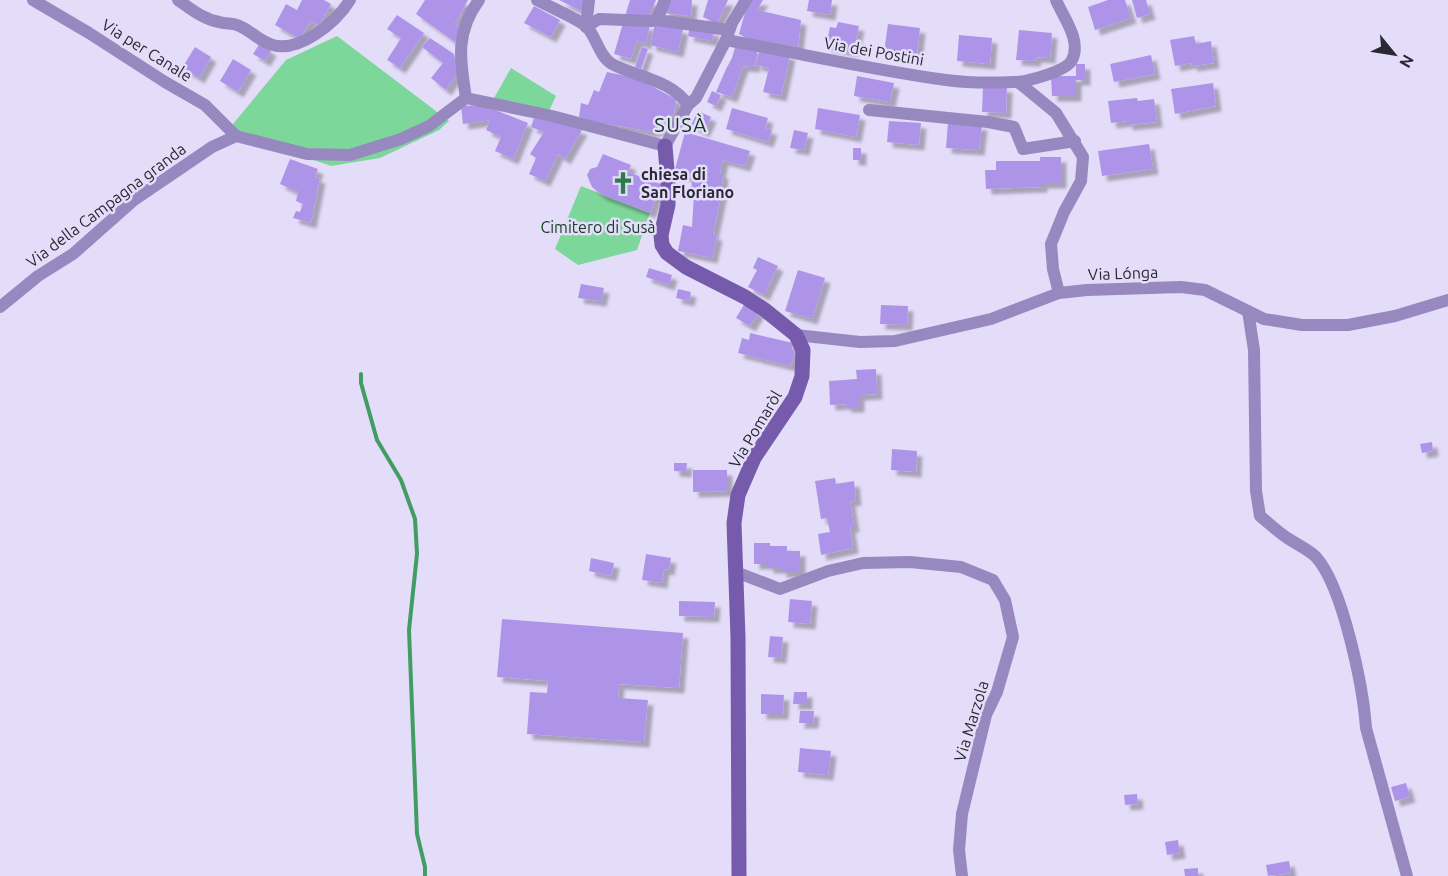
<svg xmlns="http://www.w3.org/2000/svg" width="1448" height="876" font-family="Ubuntu,sans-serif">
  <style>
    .green { fill: #7dd69a }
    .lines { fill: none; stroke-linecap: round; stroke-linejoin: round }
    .stream { stroke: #419d63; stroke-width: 4 }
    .building { fill: #ae94e9; filter: url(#shadow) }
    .street { stroke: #9888c0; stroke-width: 12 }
    .secondary { stroke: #765bac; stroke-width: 15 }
    .labels { text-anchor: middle; stroke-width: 5; stroke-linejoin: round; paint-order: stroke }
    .street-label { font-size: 16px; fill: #2a2832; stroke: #e4ddf9 }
    .poi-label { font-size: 16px; font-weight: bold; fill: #2a2832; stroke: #e4ddf9; text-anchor: start }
    .park-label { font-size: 16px; fill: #1b4128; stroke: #e4ddf9 }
    .quarter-label { font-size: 20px; letter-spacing: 1.5px; fill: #10361e; stroke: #e4ddf9 }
  </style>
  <defs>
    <filter id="shadow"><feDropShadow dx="5.5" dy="5.5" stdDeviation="1.5" flood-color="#0004"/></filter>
  </defs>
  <rect width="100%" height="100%" fill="#e4ddf9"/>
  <g class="green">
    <polygon points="337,36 449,121 439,130 380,158 331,166 228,130 286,60"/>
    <polygon points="511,68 556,96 548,113 494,98"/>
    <polygon points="581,186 650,213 637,250 578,265 555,249"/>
  </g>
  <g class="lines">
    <polyline class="stream" points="361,374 361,383 377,440 401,480 415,519 417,554 409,630 417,834 425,867 425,876"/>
  </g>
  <g class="building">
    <polygon points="302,0 324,0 331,4 319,25 310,21 300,39 275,25 286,4 297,10"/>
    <polygon points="425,0 468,0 455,24 460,27 455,42 416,14"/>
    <polygon points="559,0 583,0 583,12"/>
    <polygon points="630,0 656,0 648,19 625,16"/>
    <polygon points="667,0 692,0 691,16 663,13"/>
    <polygon points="708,0 728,0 717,24 703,17"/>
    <polygon points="751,0 763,0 757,10 801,20 798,47 750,40 739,34 746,9"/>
    <polygon points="809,0 832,0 830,15 807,11"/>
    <polygon points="1108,0 1125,0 1131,18 1095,30 1088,7"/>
    <polygon points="1132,0 1146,0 1150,14 1137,18"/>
    <polygon points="534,6 560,20 551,37 524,23"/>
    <polygon points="397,15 424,33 400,68 387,60 401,38 387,29"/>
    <polygon points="838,22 859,26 853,52 826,46 830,27 836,28"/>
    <polygon points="623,23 650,25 646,44 637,41 631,59 614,54"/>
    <polygon points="655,23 683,29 678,52 650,45"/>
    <polygon points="888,24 920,28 917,55 884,52"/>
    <polygon points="690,26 714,31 712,41 688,36"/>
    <polygon points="1019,30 1052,33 1050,58 1036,57 1035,61 1016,60"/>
    <polygon points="959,35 992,38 990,64 957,61"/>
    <polygon points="1194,36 1196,44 1211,41 1214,63 1192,66 1191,63 1175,66 1170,40"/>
    <polygon points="430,38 454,54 457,74 446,90 431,78 443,63 422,47"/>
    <polygon points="260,43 271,51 265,61 253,54"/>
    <polygon points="736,44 758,49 754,67 743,66 732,97 716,92 726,69 732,58"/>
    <polygon points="195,47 211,57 199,78 182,68"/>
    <polygon points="642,47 648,49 641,69 635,67"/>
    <polygon points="760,48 790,55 781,96 763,92 769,68 756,65"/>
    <polygon points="1151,55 1155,74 1114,82 1110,64"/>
    <polygon points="233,59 251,70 238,92 220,81"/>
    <polygon points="1076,64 1085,64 1085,80 1076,80 1076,96 1052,96 1051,76 1076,76"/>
    <polygon points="607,72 636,78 676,99 674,113 666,127 652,132 614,125 599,124 579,117 581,103 588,105 594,90 599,92"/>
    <polygon points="857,76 894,83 890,102 854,96"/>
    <polygon points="1213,83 1216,106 1175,114 1171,89"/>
    <polygon points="983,86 1007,87 1006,113 982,112"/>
    <polygon points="712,91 721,95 716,106 707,102"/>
    <polygon points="1137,98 1138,101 1154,99 1157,122 1127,125 1127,121 1111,123 1108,101"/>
    <polygon points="483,105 528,123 513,159 495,151 501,137 486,130 490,120 463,124 461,106"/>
    <polygon points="732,108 768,118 765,128 772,130 768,142 726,129"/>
    <polygon points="818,108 860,115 856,137 815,129"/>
    <polygon points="698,111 711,117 704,132 691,125"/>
    <polygon points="534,118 555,122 582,130 565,159 558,154 545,181 529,174 536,158 530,154 544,132 531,127"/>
    <polygon points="889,121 921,123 919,145 887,142"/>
    <polygon points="948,122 982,125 979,150 946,148"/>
    <polygon points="794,130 808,133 804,150 790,148"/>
    <polygon points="685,132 750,151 745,166 723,160 720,173 723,173 721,196 713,234 717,236 712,258 678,251 683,225 692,227 694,194 691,194 692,178 674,173"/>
    <polygon points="1149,144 1153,169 1102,176 1098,151"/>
    <rect x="853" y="148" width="8" height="12"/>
    <polygon points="603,154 631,165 628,172 661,184 650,213 602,195 592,187 587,175 590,169 597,167"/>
    <polygon points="1040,157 1061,157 1061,183 1042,183 1042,187 986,189 985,170 996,170 996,161 1040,161"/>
    <polygon points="290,159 318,169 315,177 320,178 311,223 293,218 296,211 300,212 303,204 296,201 298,192 280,184"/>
    <polygon points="758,257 778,266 764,295 748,287 757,270 753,268"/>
    <polygon points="649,268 672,275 669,285 646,277"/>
    <polygon points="798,270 825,278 812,319 785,311"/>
    <polygon points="581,284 604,288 601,301 578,298"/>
    <polygon points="678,289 691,292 689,301 676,298"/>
    <polygon points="745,303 759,312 750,326 736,318"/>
    <polygon points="881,305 908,306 907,325 880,324"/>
    <polygon points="750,333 793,343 792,350 795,351 791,366 738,353 742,338 749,340"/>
    <polygon points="876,369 877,394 859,395 859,407 846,407 845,404 830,405 829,381 857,379 856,370"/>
    <polygon points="1432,442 1433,451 1422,453 1420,444"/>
    <polygon points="892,449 917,451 916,472 891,470"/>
    <polygon points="674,463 687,463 686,472 674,471"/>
    <polygon points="693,470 727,470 727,491 693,492"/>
    <polygon points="835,478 836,484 854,481 856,500 850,501 854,527 850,527 853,548 821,555 818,534 830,532 827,518 821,519 815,481"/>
    <polygon points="754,543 770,543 770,546 787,546 787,551 800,551 800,572 781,572 781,568 768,568 768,564 754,564"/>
    <polygon points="646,554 671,558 669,570 664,569 662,583 642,580"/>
    <polygon points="591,558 614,563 611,576 589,571"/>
    <polygon points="790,599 812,601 810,624 788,622"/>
    <polygon points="679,601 715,602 714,617 679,616"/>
    <polygon points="502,619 683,633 679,688 619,684 618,698 648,700 644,742 527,734 530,692 547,693 548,681 497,677"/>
    <polygon points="770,636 783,637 781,658 768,657"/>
    <polygon points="794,692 807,692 807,704 793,704"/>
    <polygon points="761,694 784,695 783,714 761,714"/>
    <polygon points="800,711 814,711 813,723 799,723"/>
    <polygon points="800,748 831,751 828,775 798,772"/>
    <polygon points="1406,783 1410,797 1395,801 1391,787"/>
    <polygon points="1137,794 1138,804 1125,805 1124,795"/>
    <polygon points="1178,840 1180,853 1167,855 1165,842"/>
    <polygon points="1289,861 1291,873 1268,876 1266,865"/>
    <polygon points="1198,868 1198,876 1185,876 1184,869"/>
  </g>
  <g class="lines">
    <g class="street">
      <polyline points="33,0 89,33 165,82 205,105 236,136"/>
      <path d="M178,0C191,9 203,19 219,22C225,24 232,23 237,25C249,29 258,40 270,44C297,55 336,23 350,0"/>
      <path d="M537,0C548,6 578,19 586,26C597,37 598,55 612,64C636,77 672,80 688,105"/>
      <polyline points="657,20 665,0"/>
      <polyline points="586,27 599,19 651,21 657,20 729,30"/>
      <polyline points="586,27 589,0"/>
      <path d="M726,40C799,53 873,70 946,80C968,83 993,83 1014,82C1027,82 1067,71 1072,60C1082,40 1063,17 1056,0"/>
      <polyline points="1018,82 1056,113 1083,157 1081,181 1064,212 1051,244 1053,269 1059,293"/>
      <path d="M466,98C460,60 455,33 479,0"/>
      <polyline points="869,110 988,122 1014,127 1023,149 1075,141"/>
      <polyline points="236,136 307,154 350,155 401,139 429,126 466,98 552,116 665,146 688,105 696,98 726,40 732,23 746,0"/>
      <polyline points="0,307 38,276 73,254 134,200 212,147 236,136"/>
      <path d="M1248,311L1254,350L1256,491L1260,516C1270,524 1279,533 1289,539C1298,545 1309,550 1316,557C1343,587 1363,687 1366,728L1407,876"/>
      <polyline points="796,335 860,342 895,341 991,319 1059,293 1087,290 1181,287 1205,290 1264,319 1302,325 1348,325 1395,316 1448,300"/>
      <polyline points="736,572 780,589 828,571 863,563 910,562 961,567 993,580 1005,600 1013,637 997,692 986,715 962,814 959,850 962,876"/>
    </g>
    <polyline class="secondary" points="665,146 668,182 668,205 661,235 662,245 667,253 686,267 745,297 765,310 796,335 803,350 802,376 795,397 754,458 738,495 734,523 738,638 739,876"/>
  </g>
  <defs>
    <g id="church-bare" transform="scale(1.8)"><path d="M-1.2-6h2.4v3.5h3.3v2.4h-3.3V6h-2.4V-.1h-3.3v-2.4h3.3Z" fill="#2e7c4b" stroke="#e4ddf9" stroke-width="2.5" paint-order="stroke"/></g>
  </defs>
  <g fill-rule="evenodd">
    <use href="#church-bare" x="623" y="183"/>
  </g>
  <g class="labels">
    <g class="street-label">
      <text transform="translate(147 50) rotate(32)" y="6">Via per Canale</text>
      <text transform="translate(874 51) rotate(10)" y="6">Via dei Postini</text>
      <text transform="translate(106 205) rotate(-37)" y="6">Via della Campagna granda</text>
      <text transform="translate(1123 273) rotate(-2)" y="6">Via Lónga</text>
      <text transform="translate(755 429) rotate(-59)" y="6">Via Pomaròl</text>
      <text transform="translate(971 721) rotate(-73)" y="6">Via Marzola</text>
    </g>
    <g class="poi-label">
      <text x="641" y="180">chiesa di<tspan x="641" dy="18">San Floriano</tspan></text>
    </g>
    <g class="park-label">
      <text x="598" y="233">Cimitero di Susà</text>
    </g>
    <g class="quarter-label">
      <text x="681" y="132">SUSÀ</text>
    </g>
  </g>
  <g transform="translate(1394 54) rotate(120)" stroke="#e4ddf9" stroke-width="4.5" paint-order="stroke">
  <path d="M0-4.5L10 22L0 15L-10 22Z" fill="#2a2832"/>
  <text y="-9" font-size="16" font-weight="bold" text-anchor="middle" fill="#2a2832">N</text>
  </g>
</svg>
